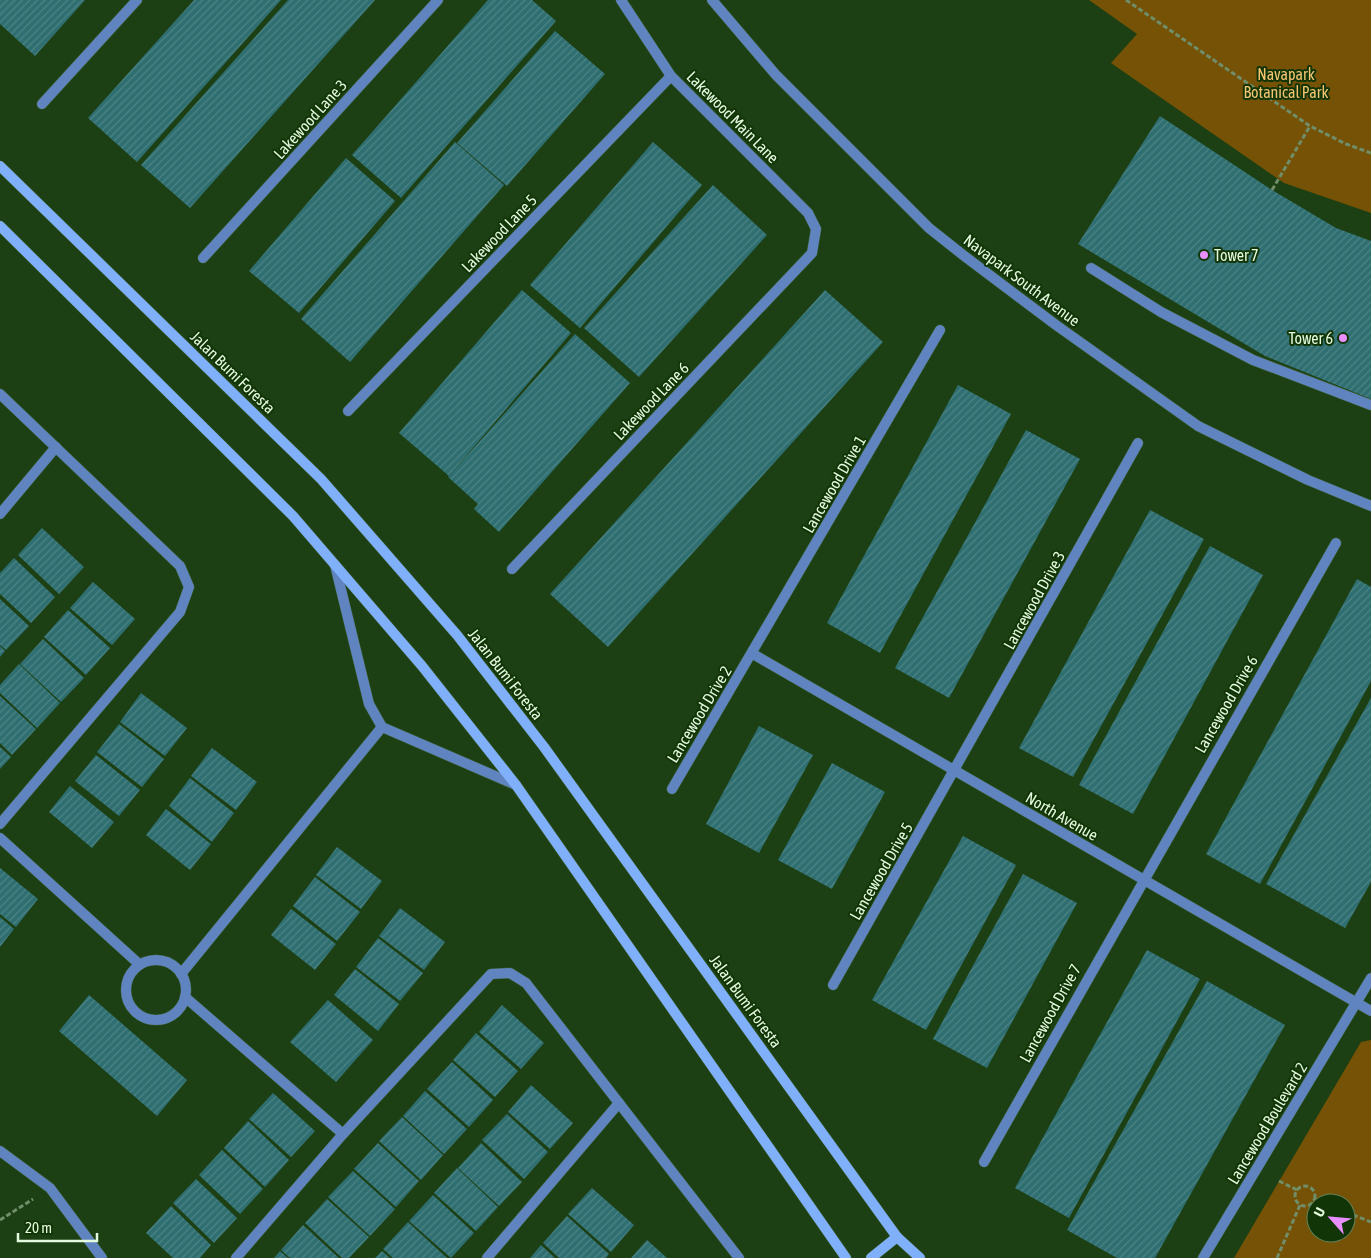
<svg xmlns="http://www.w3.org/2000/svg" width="1371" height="1258" font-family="'Asap Condensed',sans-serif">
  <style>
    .park { fill: #755205; fill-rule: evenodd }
    .building { fill: url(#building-hatch) }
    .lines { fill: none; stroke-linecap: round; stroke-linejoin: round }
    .minor-casing { stroke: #3c5e34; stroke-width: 11 }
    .secondary-casing { stroke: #3c5e34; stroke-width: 11 }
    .path { stroke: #708e69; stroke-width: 3; stroke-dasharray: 5 2.5; stroke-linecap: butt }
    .minor { stroke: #5f84bf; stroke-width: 10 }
    .secondary { stroke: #81b0fb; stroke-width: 10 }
    .poi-dot { fill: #e88eff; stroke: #123507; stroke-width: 2 }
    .labels { text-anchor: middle; stroke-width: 4; stroke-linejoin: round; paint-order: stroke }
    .park-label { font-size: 16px; fill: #f5c472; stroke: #123507 }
    .street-label { font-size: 16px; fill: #e4fadf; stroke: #123507 }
    .poi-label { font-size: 16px; fill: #e4fadf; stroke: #123507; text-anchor: start }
  </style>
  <defs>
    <pattern id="building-hatch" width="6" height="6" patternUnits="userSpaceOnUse" patternTransform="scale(1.25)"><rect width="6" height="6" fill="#2f6e71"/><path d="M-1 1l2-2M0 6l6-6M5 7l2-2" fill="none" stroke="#4d8485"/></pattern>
  </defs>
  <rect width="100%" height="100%" fill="#1c4013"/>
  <g class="park">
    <polygon points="1089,0 1371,0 1371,213 1284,183 1111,63 1137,34"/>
    <path d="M1371,1040V1258H1234L1361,1042ZM1316,1203H1346V1233H1316Z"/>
  </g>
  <g class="building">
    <polygon points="0,0 85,0 35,56 0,24"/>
    <polygon points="194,0 281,0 137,162 88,118"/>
    <polygon points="288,0 375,0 190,208 141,165"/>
    <polygon points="488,0 532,0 556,21 401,198 352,155"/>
    <polygon points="555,31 605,74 507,186 457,143"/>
    <polygon points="1160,116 1272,190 1336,228 1371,241 1371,399 1265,356 1078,244"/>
    <polygon points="455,142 504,185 350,362 301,319"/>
    <polygon points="653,142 702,185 580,328 530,285"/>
    <polygon points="346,158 395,201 299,313 249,271"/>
    <polygon points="713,185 767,235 639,377 584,328"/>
    <polygon points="522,290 571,333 449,476 399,433"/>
    <polygon points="825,290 883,342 608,647 550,594"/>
    <polygon points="575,334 630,383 499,532 474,509 478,504 448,477"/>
    <polygon points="958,385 1011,414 880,653 827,623"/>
    <polygon points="1026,430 1080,459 949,698 895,668"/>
    <polygon points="1150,510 1204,539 1073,777 1019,748"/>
    <polygon points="42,528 84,567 59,594 18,555"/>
    <polygon points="1210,546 1263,575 1133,814 1079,785"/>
    <polygon points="14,558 55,597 31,623 0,594 0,573"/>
    <polygon points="1357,579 1371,587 1371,681 1260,884 1206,854"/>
    <polygon points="93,582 135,619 112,645 70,608"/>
    <polygon points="0,599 29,626 6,650 0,645"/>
    <polygon points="68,610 110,648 86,675 44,637"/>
    <polygon points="43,639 84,678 61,702 20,664"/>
    <polygon points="0,646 5,651 0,657"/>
    <polygon points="19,664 60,703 37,728 0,693 0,685"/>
    <polygon points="141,693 187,728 165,756 120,722"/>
    <polygon points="0,696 36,729 12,755 0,743"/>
    <polygon points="1371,698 1371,882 1345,928 1266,884"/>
    <polygon points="119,724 164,759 142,787 97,752"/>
    <polygon points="759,726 813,755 759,853 706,824"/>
    <polygon points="0,747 11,757 0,769"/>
    <polygon points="212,748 257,782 236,810 191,776"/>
    <polygon points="96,755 140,790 119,816 75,781"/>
    <polygon points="832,763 885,792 832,889 778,860"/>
    <polygon points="190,778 234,813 212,842 169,806"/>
    <polygon points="70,786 114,822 92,848 49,812"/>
    <polygon points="166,809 211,844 190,870 146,835"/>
    <polygon points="963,836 1016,865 926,1030 872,1000"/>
    <polygon points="337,847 382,881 361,909 316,875"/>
    <polygon points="0,868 38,899 16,927 0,914"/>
    <polygon points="1023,874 1077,903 987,1068 933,1039"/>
    <polygon points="315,877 360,912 337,941 293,906"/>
    <polygon points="400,908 445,942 424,970 379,936"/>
    <polygon points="291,909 336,944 315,970 271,935"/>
    <polygon points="0,917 14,929 0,947"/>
    <polygon points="378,938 423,973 400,1001 356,967"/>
    <polygon points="1147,950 1200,979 1069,1218 1015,1188"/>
    <polygon points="355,969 399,1004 378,1031 334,995"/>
    <polygon points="1207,981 1285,1025 1155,1258 1117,1258 1067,1230"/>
    <polygon points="89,995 187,1080 157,1116 59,1031"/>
    <polygon points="328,1000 373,1040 336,1082 290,1042"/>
    <polygon points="502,1005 544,1043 521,1069 479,1032"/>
    <polygon points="476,1033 518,1071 495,1097 453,1060"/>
    <polygon points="452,1062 493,1100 469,1127 427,1089"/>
    <polygon points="531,1085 573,1123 550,1149 508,1112"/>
    <polygon points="425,1091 467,1129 444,1154 403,1116"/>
    <polygon points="273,1093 315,1131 291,1157 249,1119"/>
    <polygon points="507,1114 548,1152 524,1179 482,1140"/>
    <polygon points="402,1117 443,1155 421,1180 379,1141"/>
    <polygon points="248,1121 289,1160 265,1187 224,1148"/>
    <polygon points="378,1143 419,1181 396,1207 354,1169"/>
    <polygon points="481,1143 522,1182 499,1206 458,1168"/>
    <polygon points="222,1150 263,1189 240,1214 199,1175"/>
    <polygon points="457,1168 498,1207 476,1231 434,1193"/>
    <polygon points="353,1171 395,1209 370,1236 328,1197"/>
    <polygon points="196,1179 237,1218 214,1243 173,1203"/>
    <polygon points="592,1188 634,1225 611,1252 568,1214"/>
    <polygon points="433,1195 474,1233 451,1258 409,1221"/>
    <polygon points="327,1199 369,1237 349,1258 342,1258 305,1223"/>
    <polygon points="171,1206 211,1245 200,1258 173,1258 146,1233"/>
    <polygon points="567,1216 609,1254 606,1258 559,1258 543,1243"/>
    <polygon points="408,1222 447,1258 393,1258 383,1249"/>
    <polygon points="303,1225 339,1258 290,1258 281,1250"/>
    <polygon points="647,1240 667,1258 631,1258"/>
    <polygon points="541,1245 555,1258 530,1258"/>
    <polygon points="280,1251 288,1258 274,1258"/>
    <polygon points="382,1251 390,1258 375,1258"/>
  </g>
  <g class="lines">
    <g class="minor-casing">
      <g id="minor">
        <polyline points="712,0 776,75 929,228 963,255 1056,325 1198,426 1308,480 1371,506"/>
        <polyline points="42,104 137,0"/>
        <polyline points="203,258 438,0"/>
        <polyline points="1091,268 1161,312 1253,360 1371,405"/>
        <polyline points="0,394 180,566 189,587 180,612 0,824"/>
        <polyline points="348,411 671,76"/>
        <polyline points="0,514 56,447"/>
        <polyline points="335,565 369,704 382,727 516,785"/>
        <polyline points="512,569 812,253 816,229 808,213 671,76 621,0"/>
        <polyline points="753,654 1371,1011"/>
        <polyline points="672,789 940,330"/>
        <polyline points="0,838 139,964"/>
        <circle cx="156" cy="990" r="30"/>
        <polyline points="181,974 382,727"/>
        <polyline points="833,985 1138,443"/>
        <polyline points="185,997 343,1134"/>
        <polyline points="0,1151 50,1188 102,1258"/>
        <polyline points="984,1162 1336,543"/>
        <polyline points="236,1258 343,1134 491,974 510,973 526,983 739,1258"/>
        <polyline points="487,1258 619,1103"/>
        <polyline points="1203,1258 1371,978"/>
      </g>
    </g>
    <g class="secondary-casing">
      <g id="secondary">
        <polyline points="0,166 321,479 457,635 544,747 897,1237 920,1258"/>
        <polyline points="0,226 293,516 422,666 516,785 846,1258"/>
        <polyline points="871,1258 897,1237"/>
      </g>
    </g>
    <g class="path">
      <polyline points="1126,0 1310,126 1346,144 1371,153"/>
      <polyline points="1272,190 1310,126"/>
      <polyline points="1279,1181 1297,1190"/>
      <circle cx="1305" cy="1196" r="10"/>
      <polyline points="1315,1200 1322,1203"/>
      <polyline points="1346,1212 1371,1222"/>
      <polyline points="0,1220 33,1199"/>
      <polyline points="1277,1258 1300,1205"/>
    </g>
    <use href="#minor" class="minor"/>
    <use href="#secondary" class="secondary"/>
  </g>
  <g class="poi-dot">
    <circle cx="1204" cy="255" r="5"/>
    <circle cx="1343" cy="338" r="5"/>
  </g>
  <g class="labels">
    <g class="park-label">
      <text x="1286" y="80">Navapark<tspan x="1286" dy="18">Botanical Park</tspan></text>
    </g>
    <g class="street-label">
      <text transform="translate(733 117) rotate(45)" y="6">Lakewood Main Lane</text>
      <text transform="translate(310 119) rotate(-48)" y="6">Lakewood Lane 3</text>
      <text transform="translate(499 233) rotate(-46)" y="6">Lakewood Lane 5</text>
      <text transform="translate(1022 280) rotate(37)" y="6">Navapark South Avenue</text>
      <text transform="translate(233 372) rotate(44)" y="6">Jalan Bumi Foresta</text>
      <text transform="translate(651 401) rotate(-46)" y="6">Lakewood Lane 6</text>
      <text transform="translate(834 484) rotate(-60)" y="6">Lancewood Drive 1</text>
      <text transform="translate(1034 600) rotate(-61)" y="6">Lancewood Drive 3</text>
      <text transform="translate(506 674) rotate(52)" y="6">Jalan Bumi Foresta</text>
      <text transform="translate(1226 704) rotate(-60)" y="6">Lancewood Drive 6</text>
      <text transform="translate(699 714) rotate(-59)" y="6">Lancewood Drive 2</text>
      <text transform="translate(1062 816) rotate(30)" y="6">North Avenue</text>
      <text transform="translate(881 871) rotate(-60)" y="6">Lancewood Drive 5</text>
      <text transform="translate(746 1001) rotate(54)" y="6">Jalan Bumi Foresta</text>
      <text transform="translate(1050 1013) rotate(-61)" y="6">Lancewood Drive 7</text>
      <text transform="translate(1267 1123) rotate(-59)" y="6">Lancewood Boulevard 2</text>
    </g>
    <g class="poi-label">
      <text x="1214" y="261">Tower 7</text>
      <text x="1333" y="344" text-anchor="end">Tower 6</text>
    </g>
  </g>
  <g transform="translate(1331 1218) rotate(297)"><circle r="24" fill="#123507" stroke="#66845d"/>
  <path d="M0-4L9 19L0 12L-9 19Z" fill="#e88eff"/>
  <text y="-8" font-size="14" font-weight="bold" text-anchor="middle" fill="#e4fadf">U</text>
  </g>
  <path d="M18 1233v8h79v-8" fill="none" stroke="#e4fadf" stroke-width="2.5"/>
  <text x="25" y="1233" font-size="15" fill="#e4fadf" stroke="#123507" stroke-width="4" paint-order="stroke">20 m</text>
</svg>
